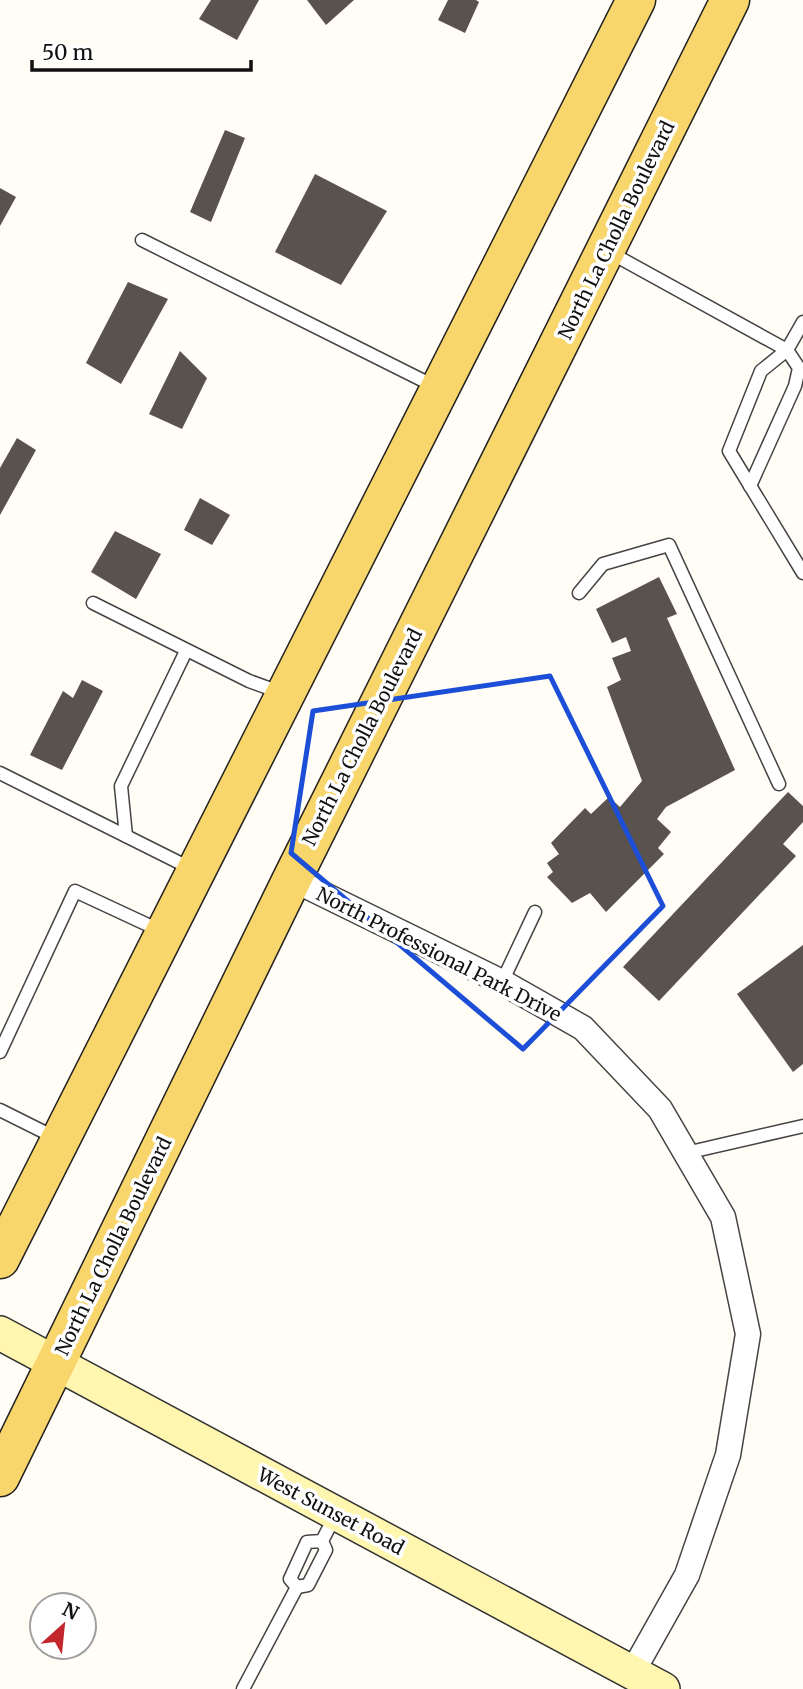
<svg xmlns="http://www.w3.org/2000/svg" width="803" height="1689" font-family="Merriweather,serif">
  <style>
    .building { fill: #5a524d }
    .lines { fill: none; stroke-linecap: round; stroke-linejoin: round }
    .lane-casing { stroke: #444; stroke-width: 15 }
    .street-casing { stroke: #444; stroke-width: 27 }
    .secondary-casing { stroke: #333; stroke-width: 36 }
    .primary-casing { stroke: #222; stroke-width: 41 }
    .lane { stroke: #fff; stroke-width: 12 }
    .street { stroke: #fff; stroke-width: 24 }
    .secondary { stroke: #fff6b0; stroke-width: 33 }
    .primary { stroke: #f9d66b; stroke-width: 38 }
    .marked { fill: none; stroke: #1d4ed8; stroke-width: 5; stroke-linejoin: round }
    .labels { text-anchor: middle; stroke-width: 7; stroke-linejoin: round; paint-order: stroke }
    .street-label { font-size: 19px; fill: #111; stroke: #fff }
  </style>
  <rect width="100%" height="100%" fill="#fffdf5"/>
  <g class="building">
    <polygon points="211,0 259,0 237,40 199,19"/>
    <polygon points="307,0 354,0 326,25"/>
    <polygon points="448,0 476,0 479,2 465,33 438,20"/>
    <polygon points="225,130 245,138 211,222 190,212"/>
    <polygon points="315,174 387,211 341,285 275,252"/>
    <polygon points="0,188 16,197 0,226"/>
    <polygon points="128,282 168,299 121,384 86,363"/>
    <polygon points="180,351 207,378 182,429 149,414"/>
    <polygon points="17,438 36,450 0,515 0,468"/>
    <polygon points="200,498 230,515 212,545 184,530"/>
    <polygon points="115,531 161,554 136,599 91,572"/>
    <polygon points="659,577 677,614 667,618 735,770 666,807 657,819 671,832 658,848 664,854 606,912 590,893 572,903 547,877 553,872 547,863 559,854 551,843 585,808 591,814 609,797 620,807 642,781 607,687 621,680 612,658 631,651 626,637 612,643 596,609"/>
    <polygon points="82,680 103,691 62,770 30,755 63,691 73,698"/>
    <polygon points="788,792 803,806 803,822 783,844 796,856 659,1001 623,967"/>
    <polygon points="803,945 803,1064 793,1072 737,994"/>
  </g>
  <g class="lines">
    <g class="lane-casing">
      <g id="lane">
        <polyline points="142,240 436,387"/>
        <polyline points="609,252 787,350 799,368 795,386 750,486"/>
        <polyline points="803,322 787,350 761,371 729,451 803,573"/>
        <polyline points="579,593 603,564 669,545 779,784"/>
        <polyline points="93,603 249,681 282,693"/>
        <polyline points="0,773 194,870"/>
        <polyline points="126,836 121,786 186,651"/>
        <polyline points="502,982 535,912"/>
        <polyline points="0,1052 75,891 161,931"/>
        <polyline points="0,1110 56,1138"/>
        <polyline points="686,1153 803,1126"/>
        <polyline points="322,1541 307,1542 290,1579 297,1587 308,1585 326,1550 322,1541 336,1514"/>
        <polyline points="243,1689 297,1587"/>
      </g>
    </g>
    <g class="street-casing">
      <polyline id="street" points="292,879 502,982 583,1028 660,1109 723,1217 748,1334 728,1455 687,1575 632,1673"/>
    </g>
    <g class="secondary-casing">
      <polyline id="secondary" points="0,1333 663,1689"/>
    </g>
    <g class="primary-casing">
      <g id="primary">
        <polyline points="0,1259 636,0"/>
        <polyline points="0,1477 292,879 730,0"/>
      </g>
    </g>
    <use href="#lane" class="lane"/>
    <use href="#street" class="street"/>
    <use href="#secondary" class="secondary"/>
    <use href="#primary" class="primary"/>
  </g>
  <path class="marked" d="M550,676L663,906L523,1049L291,853L313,711Z"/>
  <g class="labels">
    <g class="street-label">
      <text transform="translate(616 230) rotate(-64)" y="7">North La Cholla Boulevard</text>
      <text transform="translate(362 737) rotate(-63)" y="7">North La Cholla Boulevard</text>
      <text transform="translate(439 954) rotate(27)" y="7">North Professional Park Drive</text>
      <text transform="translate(113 1246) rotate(-64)" y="7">North La Cholla Boulevard</text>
      <text transform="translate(331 1511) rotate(28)" y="7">West Sunset Road</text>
    </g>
  </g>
  <g transform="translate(63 1626) rotate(27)"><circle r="33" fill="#ffffff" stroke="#a0a0a0" stroke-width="2"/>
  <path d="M0-5L12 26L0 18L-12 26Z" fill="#c4262e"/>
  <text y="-10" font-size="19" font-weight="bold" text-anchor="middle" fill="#111111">N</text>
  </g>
  <path d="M32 60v10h219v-10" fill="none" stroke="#111111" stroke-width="3.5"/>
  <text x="42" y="60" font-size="21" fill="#111111" stroke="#ffffff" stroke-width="5" paint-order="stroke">50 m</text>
</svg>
